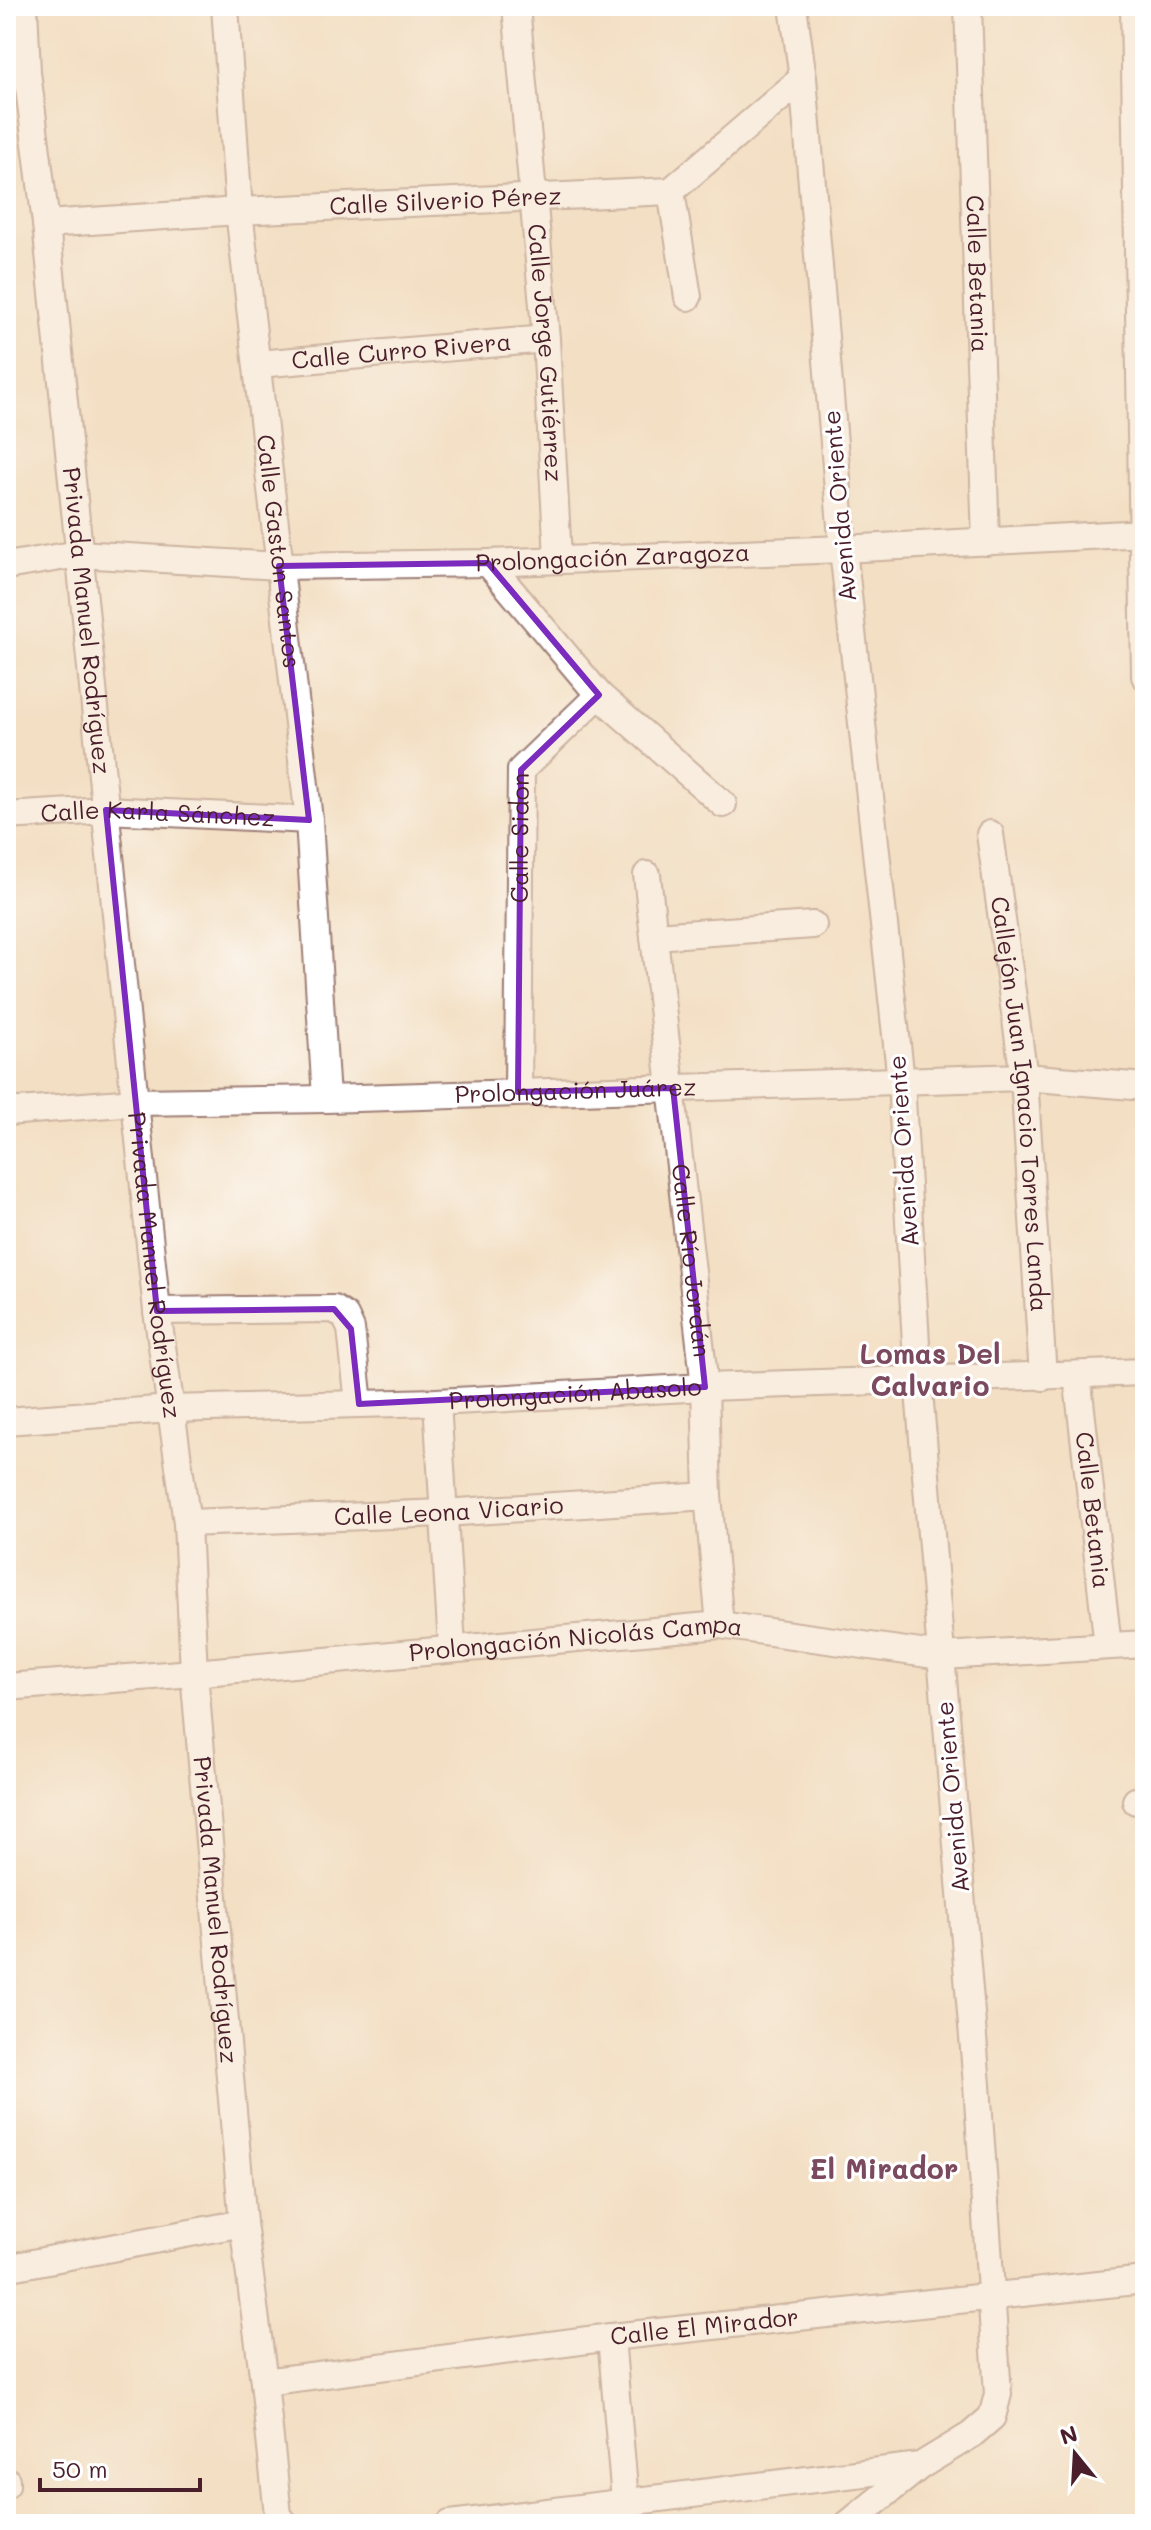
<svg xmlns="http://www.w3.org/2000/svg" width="1151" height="2530" font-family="Mali,sans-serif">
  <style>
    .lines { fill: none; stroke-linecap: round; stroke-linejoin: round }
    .minor-casing { stroke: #9e7f77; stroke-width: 30 }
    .minor { stroke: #fff; stroke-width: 26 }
    .marked { fill: none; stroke: #7b2cbf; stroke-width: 6; stroke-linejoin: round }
    .labels { text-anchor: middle; stroke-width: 6; stroke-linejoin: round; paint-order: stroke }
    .street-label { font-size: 24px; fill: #4a1f2b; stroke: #fff }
    .quarter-label { font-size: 28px; font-weight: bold; fill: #7b4a5e; stroke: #fff }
  </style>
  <rect width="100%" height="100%" fill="#fff"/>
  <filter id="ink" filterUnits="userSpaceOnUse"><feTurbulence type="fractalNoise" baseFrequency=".0125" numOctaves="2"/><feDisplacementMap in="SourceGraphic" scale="16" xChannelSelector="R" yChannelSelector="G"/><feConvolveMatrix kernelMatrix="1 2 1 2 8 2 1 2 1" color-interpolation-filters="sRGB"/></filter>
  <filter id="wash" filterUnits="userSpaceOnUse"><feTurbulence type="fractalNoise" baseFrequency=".006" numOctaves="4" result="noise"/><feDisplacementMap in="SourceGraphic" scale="32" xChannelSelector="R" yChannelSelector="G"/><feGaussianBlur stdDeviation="1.8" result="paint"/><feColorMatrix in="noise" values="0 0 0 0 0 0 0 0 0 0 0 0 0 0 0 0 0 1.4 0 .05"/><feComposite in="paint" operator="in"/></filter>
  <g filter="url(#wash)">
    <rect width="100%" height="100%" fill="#f3dfc3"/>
  </g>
  <g filter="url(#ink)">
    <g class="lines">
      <g class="minor-casing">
        <g id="minor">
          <path id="s1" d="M24,6L27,72L46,224L135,1102L157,1311L187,1523L194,1673L243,2223L264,2382L278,2515L285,2524"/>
          <path id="s2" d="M225,6L239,211L309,820L326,1099"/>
          <path id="s3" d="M516,6L546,339L558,558"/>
          <path id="s4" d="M968,6L986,542"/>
          <polyline points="1134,6 1145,676"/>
          <polyline points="671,191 688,297"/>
          <path id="s5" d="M46,224L239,211L671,191L803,78"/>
          <path id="s6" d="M258,364L546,339"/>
          <polyline points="488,563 599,695 723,804"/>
          <path id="s7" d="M6,566L79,554L279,566L488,563L843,549L1145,533"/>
          <path id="s8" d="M6,816L106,810L309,820"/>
          <path id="s9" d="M990,834L1024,1077L1043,1377"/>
          <path id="s10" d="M647,875L705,1387L708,1496L720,1625"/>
          <polyline points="654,936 813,925"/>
          <path id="s11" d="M518,1092L521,770L599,695"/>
          <path id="s12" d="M6,1112L135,1102L326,1099L1024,1077L1145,1087"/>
          <polyline points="157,1311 334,1309 345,1316 351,1329 359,1404"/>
          <path id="s13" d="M1077,1375L1108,1646"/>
          <polyline points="437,1402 452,1647"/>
          <path id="s14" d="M6,1421L171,1409L437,1402L705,1387L1145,1372"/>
          <path id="s15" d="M187,1523L443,1513L708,1496"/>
          <path id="s16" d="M6,1687L194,1673L720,1625L942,1656L1145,1644"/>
          <polyline points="1136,1801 1145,1800"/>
          <polyline points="6,2268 243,2223"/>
          <polyline points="611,2337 627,2524"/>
          <path id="s17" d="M264,2382L611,2337L1145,2280"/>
          <polyline points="6,2480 6,2485"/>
          <polyline points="450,2524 920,2466 971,2435 992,2417 998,2394 977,2085 918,1379 901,1081 843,549 803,78 793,6"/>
          <polyline points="848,2524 920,2466"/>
        </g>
      </g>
      <use href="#minor" class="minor"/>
    </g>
  </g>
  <path d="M0 0H1151V2530H0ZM488,563L599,695L521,770L518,1092L673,1088L705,1387L359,1404L351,1329L334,1309L157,1311L106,810L309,820L279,566Z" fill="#f3dfc3" fill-opacity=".55" fill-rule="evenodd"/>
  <path class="marked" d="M488,563L599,695L521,770L518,1092L673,1088L705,1387L359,1404L351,1329L334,1309L157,1311L106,810L309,820L279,566Z"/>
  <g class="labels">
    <g class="street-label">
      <text dy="8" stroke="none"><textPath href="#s5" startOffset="400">Calle Silverio Pérez</textPath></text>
      <text dy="8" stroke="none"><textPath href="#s4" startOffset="268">Calle Betania</textPath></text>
      <text dy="8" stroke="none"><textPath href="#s6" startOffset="144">Calle Curro Rivera</textPath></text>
      <text dy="8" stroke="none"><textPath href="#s3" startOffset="348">Calle Jorge Gutiérrez</textPath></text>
      <text transform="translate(840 506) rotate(-95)" y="8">Avenida Oriente</text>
      <text dy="8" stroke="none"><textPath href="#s2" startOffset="548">Calle Gaston Santos</textPath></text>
      <text dy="8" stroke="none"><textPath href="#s7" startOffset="608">Prolongación Zaragoza</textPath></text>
      <text dy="8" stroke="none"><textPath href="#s1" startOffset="618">Privada Manuel Rodríguez</textPath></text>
      <text dy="8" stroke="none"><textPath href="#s8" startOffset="152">Calle Karla Sánchez</textPath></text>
      <text dy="8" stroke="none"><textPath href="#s11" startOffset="254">Calle Sidon</textPath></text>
      <text dy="8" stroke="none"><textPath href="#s12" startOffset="570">Prolongación Juárez</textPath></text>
      <text dy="8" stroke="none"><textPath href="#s9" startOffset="272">Callejón Juan Ignacio Torres Landa</textPath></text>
      <text transform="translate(904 1151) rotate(-94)" y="8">Avenida Oriente</text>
      <text dy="8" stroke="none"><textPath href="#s10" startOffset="388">Calle Río Jordán</textPath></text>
      <text dy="8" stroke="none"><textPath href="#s1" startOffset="1266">Privada Manuel Rodríguez</textPath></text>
      <text dy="8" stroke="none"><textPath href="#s14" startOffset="570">Prolongación Abasolo</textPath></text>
      <text dy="8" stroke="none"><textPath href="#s13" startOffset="136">Calle Betania</textPath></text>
      <text dy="8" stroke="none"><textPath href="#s15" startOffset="262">Calle Leona Vicario</textPath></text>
      <text dy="8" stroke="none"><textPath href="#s16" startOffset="572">Prolongación Nicolás Campa</textPath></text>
      <text transform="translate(953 1797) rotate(-95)" y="8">Avenida Oriente</text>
      <text dy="8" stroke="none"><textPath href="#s1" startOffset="1914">Privada Manuel Rodríguez</textPath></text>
      <text dy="8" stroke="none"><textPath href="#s17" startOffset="444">Calle El Mirador</textPath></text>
    </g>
    <g class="quarter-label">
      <text x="930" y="1364">Lomas Del<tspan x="930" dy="32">Calvario</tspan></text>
      <text x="884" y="2179">El Mirador</text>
    </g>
  </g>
  <rect width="1151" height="2530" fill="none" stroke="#fff" stroke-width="32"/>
  <g transform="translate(1075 2454) rotate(342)" stroke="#ffffff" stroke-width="6" paint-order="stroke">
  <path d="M0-6L14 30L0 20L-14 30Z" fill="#4a1f2b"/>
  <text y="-12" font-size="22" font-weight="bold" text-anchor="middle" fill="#4a1f2b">N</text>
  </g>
  <path d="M40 2478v12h160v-12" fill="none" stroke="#4a1f2b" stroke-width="4"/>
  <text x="52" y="2478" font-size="24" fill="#4a1f2b" stroke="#ffffff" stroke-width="6" paint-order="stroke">50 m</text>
</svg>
